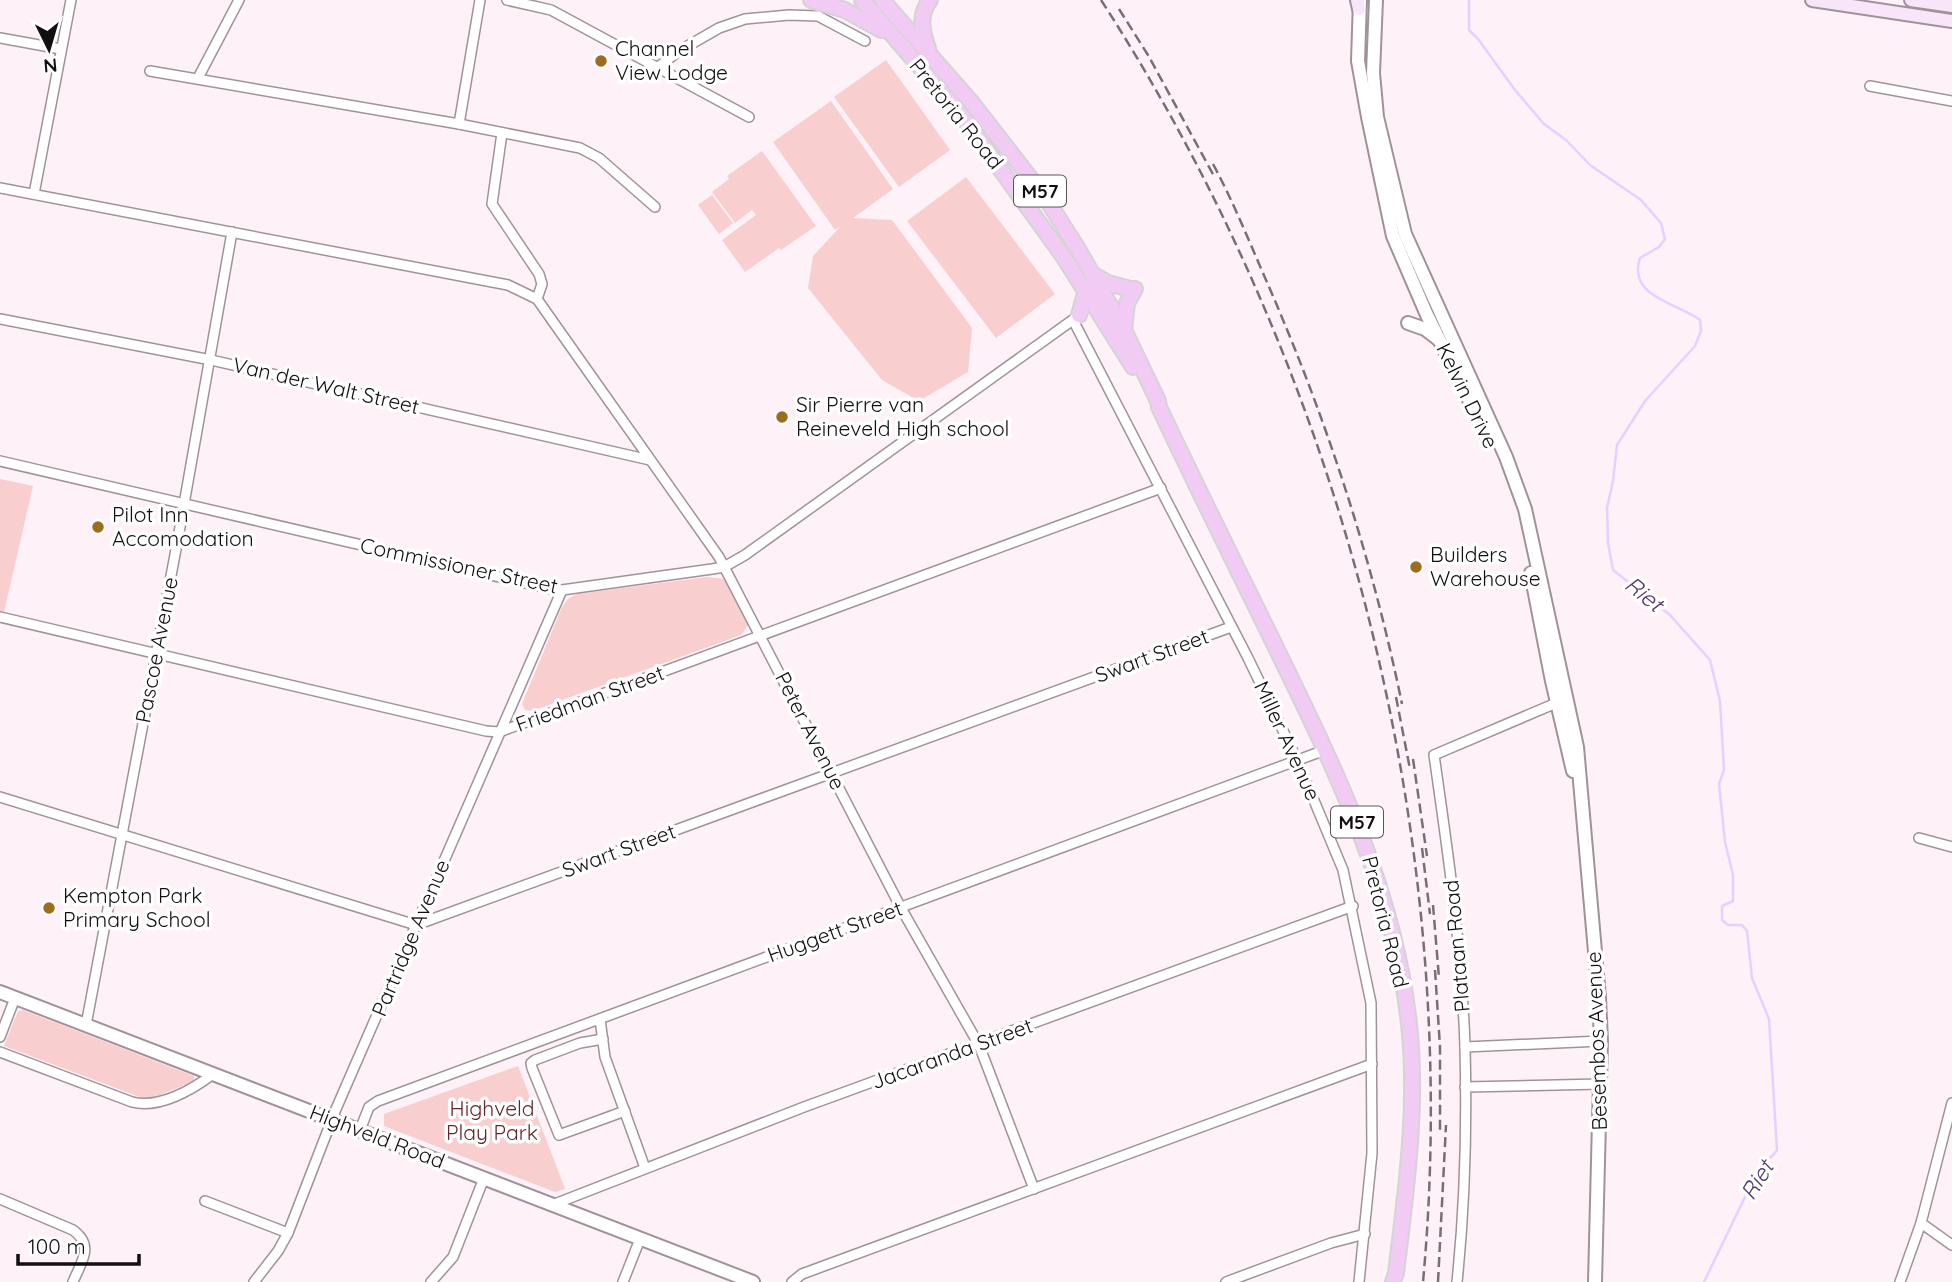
<svg xmlns="http://www.w3.org/2000/svg" width="1952" height="1282" font-family="Quicksand,sans-serif">
  <style>
    .green { fill: #f8cfce }
    .lines { fill: none; stroke-linecap: round; stroke-linejoin: round }
    .stream { stroke: #e5d1ff; stroke-width: 2.5 }
    .minor-casing { stroke: #a1929a; stroke-width: 12 }
    .tertiary-casing { stroke: #a1929a; stroke-width: 16 }
    .secondary-casing { stroke: #a1929a; stroke-width: 16 }
    .primary-casing { stroke: #d5d4d4; stroke-width: 18 }
    .minor { stroke: #fff; stroke-width: 9 }
    .tertiary { stroke: #fff; stroke-width: 12 }
    .secondary { stroke: #f8e5fa; stroke-width: 12 }
    .primary { stroke: #f2cbf5; stroke-width: 14 }
    .rail { stroke: #776f73; stroke-width: 2.5; stroke-dasharray: 10 5; stroke-linecap: butt }
    .poi-dot { fill: #9c6d1e; stroke: #fff; stroke-width: 2.5 }
    .labels { text-anchor: middle; stroke-width: 7; stroke-linejoin: round; paint-order: stroke }
    .shield { fill: #fff; stroke: #5a5658; stroke-width: 2 }
    .shield-label { font-size: 19px; font-weight: bold; fill: #130e11 }
    .poi-label { font-size: 21px; fill: #130e11; stroke: #fff; text-anchor: start }
    .street-label { font-size: 21px; fill: #130e11; stroke: #fff }
    .park-label { font-size: 21px; fill: #662428; stroke: #fff }
    .water-label { font-size: 23px; font-style: italic; fill: #543971; stroke: #fff }
  </style>
  <rect width="100%" height="100%" fill="#fef1f8"/>
  <g class="green">
    <polygon points="886,60 950,150 899,187 834,97"/>
    <polygon points="831,101 893,189 853,218 892,220 972,328 968,372 919,401 882,380 808,288 813,256 840,227 835,230 773,142"/>
    <polygon points="762,151 816,226 781,250 779,248 745,272 722,240 756,215 752,210 735,223 712,192 729,179 727,176"/>
    <polygon points="966,177 1055,294 996,338 907,221"/>
    <polygon points="712,195 733,223 719,234 698,205"/>
    <polygon points="0,479 33,486 4,612 0,611"/>
    <polygon points="706,577 725,579 748,619 748,625 741,635 532,711 525,710 522,704 562,607 568,599 577,594"/>
    <polygon points="23,1010 194,1076 194,1081 153,1098 145,1099 4,1046 18,1011"/>
    <polygon points="518,1066 565,1189 555,1192 384,1126 384,1114"/>
  </g>
  <g class="lines">
    <path class="stream" d="M1469,0V30L1478,39L1515,90L1544,124L1566,140L1590,165L1641,200L1661,223L1665,239L1659,247L1640,258C1627,297 1678,303 1700,320L1701,331L1695,346L1645,401L1617,445L1613,481L1607,508L1608,543L1613,570L1670,615L1710,660L1720,701L1724,770L1719,784L1725,842L1733,875V901L1722,906V920L1728,925H1742L1747,931L1752,978L1769,1019L1777,1150C1771,1159 1763,1162 1757,1172L1704,1282"/>
    <g class="minor-casing">
      <g id="minor">
        <polyline points="507,0 551,10 749,117"/>
        <polyline points="0,38 61,49"/>
        <polyline points="658,67 679,51 719,28 745,19 789,15 818,16 865,41"/>
        <polyline points="150,71 459,124 580,148 599,158 655,207"/>
        <polyline points="198,78 239,0"/>
        <polyline points="1870,86 1952,101"/>
        <polyline points="459,124 480,0"/>
        <polyline points="502,133 492,204 539,274 542,284 537,299"/>
        <polyline points="0,188 508,285 537,299 719,557 901,908 979,1045 1034,1189"/>
        <polyline points="34,194 71,0"/>
        <polyline points="0,319 211,360 650,460"/>
        <polyline points="1073,320 1248,658 1298,762 1343,870 1371,1003 1372,1153 1359,1282"/>
        <polyline points="0,461 551,589 562,590 712,569 724,567 745,555 1081,314"/>
        <polyline points="0,617 486,731 499,732 1161,488"/>
        <polyline points="0,797 416,925 1231,627"/>
        <polyline points="1919,838 1952,847"/>
        <polyline points="600,1019 605,1057 645,1168"/>
        <polyline points="86,1025 177,544 232,232"/>
        <polyline points="0,1037 15,998"/>
        <polyline points="603,1039 580,1043 535,1060 531,1063 532,1068 559,1135 625,1111"/>
        <polyline points="1465,1047 1601,1041"/>
        <path d="M0,1052L132,1102C159,1109 192,1090 213,1074"/>
        <polyline points="1465,1087 1601,1084"/>
        <polyline points="360,1130 369,1107 378,1101 1325,750"/>
        <path d="M0,1199L73,1230C95,1246 81,1262 73,1282"/>
        <polyline points="205,1201 288,1233"/>
        <polyline points="552,1205 804,1107 1353,906"/>
        <polyline points="1921,1223 1952,1245"/>
        <polyline points="254,1282 278,1251 288,1233 336,1109 562,590"/>
        <polyline points="431,1282 453,1257 484,1178"/>
        <polyline points="623,1282 640,1239"/>
        <polyline points="792,1282 802,1274 1372,1064"/>
        <polyline points="1226,1282 1331,1243 1365,1234"/>
        <path d="M1457,1282C1465,1205 1467,1125 1465,1047C1462,950 1448,852 1434,755L1561,701"/>
        <polyline points="1900,1282 1921,1223 1952,1103"/>
      </g>
    </g>
    <g class="tertiary-casing">
      <g id="tertiary">
        <polyline points="1360,0 1358,61 1368,117 1393,236 1427,315 1487,436"/>
        <polyline points="1376,0 1373,73 1377,117 1405,234 1506,457 1525,509 1577,747 1599,997 1601,1041 1595,1282"/>
        <polyline points="1408,323 1425,329 1438,339"/>
        <polyline points="1531,573 1552,681 1573,771"/>
        <polyline points="0,992 753,1282"/>
      </g>
    </g>
    <g class="secondary-casing">
      <g id="secondary">
        <polyline points="1357,0 1359,9"/>
        <polyline points="1812,0 1952,21"/>
        <polyline points="1911,0 1952,6"/>
      </g>
    </g>
    <g class="primary-casing">
      <g id="primary">
        <polyline points="811,0 845,10 881,30"/>
        <polyline points="862,0 960,113 1063,256 1133,367"/>
        <path d="M882,0L972,103L1045,197L1078,249L1124,330L1158,401L1159,407C1199,492 1241,576 1282,660C1339,777 1395,894 1409,1024C1418,1107 1406,1191 1396,1273L1393,1282"/>
        <path d="M928,48C922,31 918,16 930,0"/>
        <polyline points="1094,275 1108,283 1134,290"/>
        <polyline points="1079,315 1086,290"/>
        <polyline points="1124,330 1127,303 1135,289"/>
      </g>
    </g>
    <use href="#minor" class="minor"/>
    <use href="#tertiary" class="tertiary"/>
    <use href="#secondary" class="secondary"/>
    <use href="#primary" class="primary"/>
    <g class="rail">
      <path d="M1101,0C1342,372 1464,839 1423,1282"/>
      <polyline points="1119,9 1148,55 1214,176"/>
      <path d="M1213,164C1233,201 1249,241 1266,280C1326,417 1372,558 1402,704"/>
      <polyline points="1396,697 1410,769"/>
      <polyline points="1413,759 1427,856"/>
      <polyline points="1422,848 1430,914"/>
      <polyline points="1433,905 1439,978"/>
      <polyline points="1435,970 1440,1047 1440,1134"/>
      <polyline points="1438,1282 1446,1125"/>
    </g>
  </g>
  <g class="poi-dot">
    <circle cx="601" cy="61" r="7"/>
    <circle cx="782" cy="417" r="7"/>
    <circle cx="98" cy="527" r="7"/>
    <circle cx="1416" cy="567" r="7"/>
    <circle cx="49" cy="908" r="7"/>
  </g>
  <g class="labels">
    <g class="shield">
      <rect x="1014" y="175.5" width="52" height="31" rx="5"/>
      <rect x="1331" y="806.5" width="52" height="31" rx="5"/>
    </g>
    <g class="shield-label">
      <text x="1040" y="198">M57</text>
      <text x="1357" y="829">M57</text>
    </g>
    <g class="poi-label">
      <text x="615" y="56">Channel<tspan x="615" dy="24">View Lodge</tspan></text>
      <text x="796" y="412">Sir Pierre van<tspan x="796" dy="24">Reineveld High school</tspan></text>
      <text x="112" y="522">Pilot Inn<tspan x="112" dy="24">Accomodation</tspan></text>
      <text x="1430" y="562">Builders<tspan x="1430" dy="24">Warehouse</tspan></text>
      <text x="63" y="903">Kempton Park<tspan x="63" dy="24">Primary School</tspan></text>
    </g>
    <g class="street-label">
      <text transform="translate(956 114) rotate(51)" y="7">Pretoria Road</text>
      <text transform="translate(326 386) rotate(13)" y="7">Van der Walt Street</text>
      <text transform="translate(1467 396) rotate(64)" y="7">Kelvin Drive</text>
      <text transform="translate(459 566) rotate(12)" y="7">Commissioner Street</text>
      <text transform="translate(157 650) rotate(-79)" y="7">Pascoe Avenue</text>
      <text transform="translate(1152 656) rotate(-20)" y="7">Swart Street</text>
      <text transform="translate(590 699) rotate(-20)" y="7">Friedman Street</text>
      <text transform="translate(810 731) rotate(63)" y="7">Peter Avenue</text>
      <text transform="translate(1287 741) rotate(65)" y="7">Miller Avenue</text>
      <text transform="translate(619 851) rotate(-20)" y="7">Swart Street</text>
      <text transform="translate(1385 922) rotate(76)" y="7">Pretoria Road</text>
      <text transform="translate(835 932) rotate(-20)" y="7">Huggett Street</text>
      <text transform="translate(411 938) rotate(-67)" y="7">Partridge Avenue</text>
      <text transform="translate(1457 946) rotate(-95)" y="7">Plataan Road</text>
      <text transform="translate(1597 1041) rotate(-92)" y="7">Besembos Avenue</text>
      <text transform="translate(952 1054) rotate(-20)" y="7">Jacaranda Street</text>
      <text transform="translate(377 1137) rotate(21)" y="7">Highveld Road</text>
    </g>
    <g class="park-label">
      <text x="492" y="1116">Highveld<tspan x="492" dy="24">Play Park</tspan></text>
    </g>
    <g class="water-label">
      <text transform="translate(1644 594) rotate(39)" y="8">Riet</text>
      <text transform="translate(1757 1180) rotate(-58)" y="8">Riet</text>
    </g>
  </g>
  <g transform="translate(49 49) rotate(175)" stroke="#ffffff" stroke-width="5" paint-order="stroke">
  <path d="M0-5L12 26L0 18L-12 26Z" fill="#130e11"/>
  <text y="-10" font-size="19" font-weight="bold" text-anchor="middle" fill="#130e11">N</text>
  </g>
  <path d="M18 1254v10h121v-10" fill="none" stroke="#130e11" stroke-width="3.5"/>
  <text x="28" y="1254" font-size="21" fill="#130e11" stroke="#ffffff" stroke-width="5" paint-order="stroke">100 m</text>
</svg>
